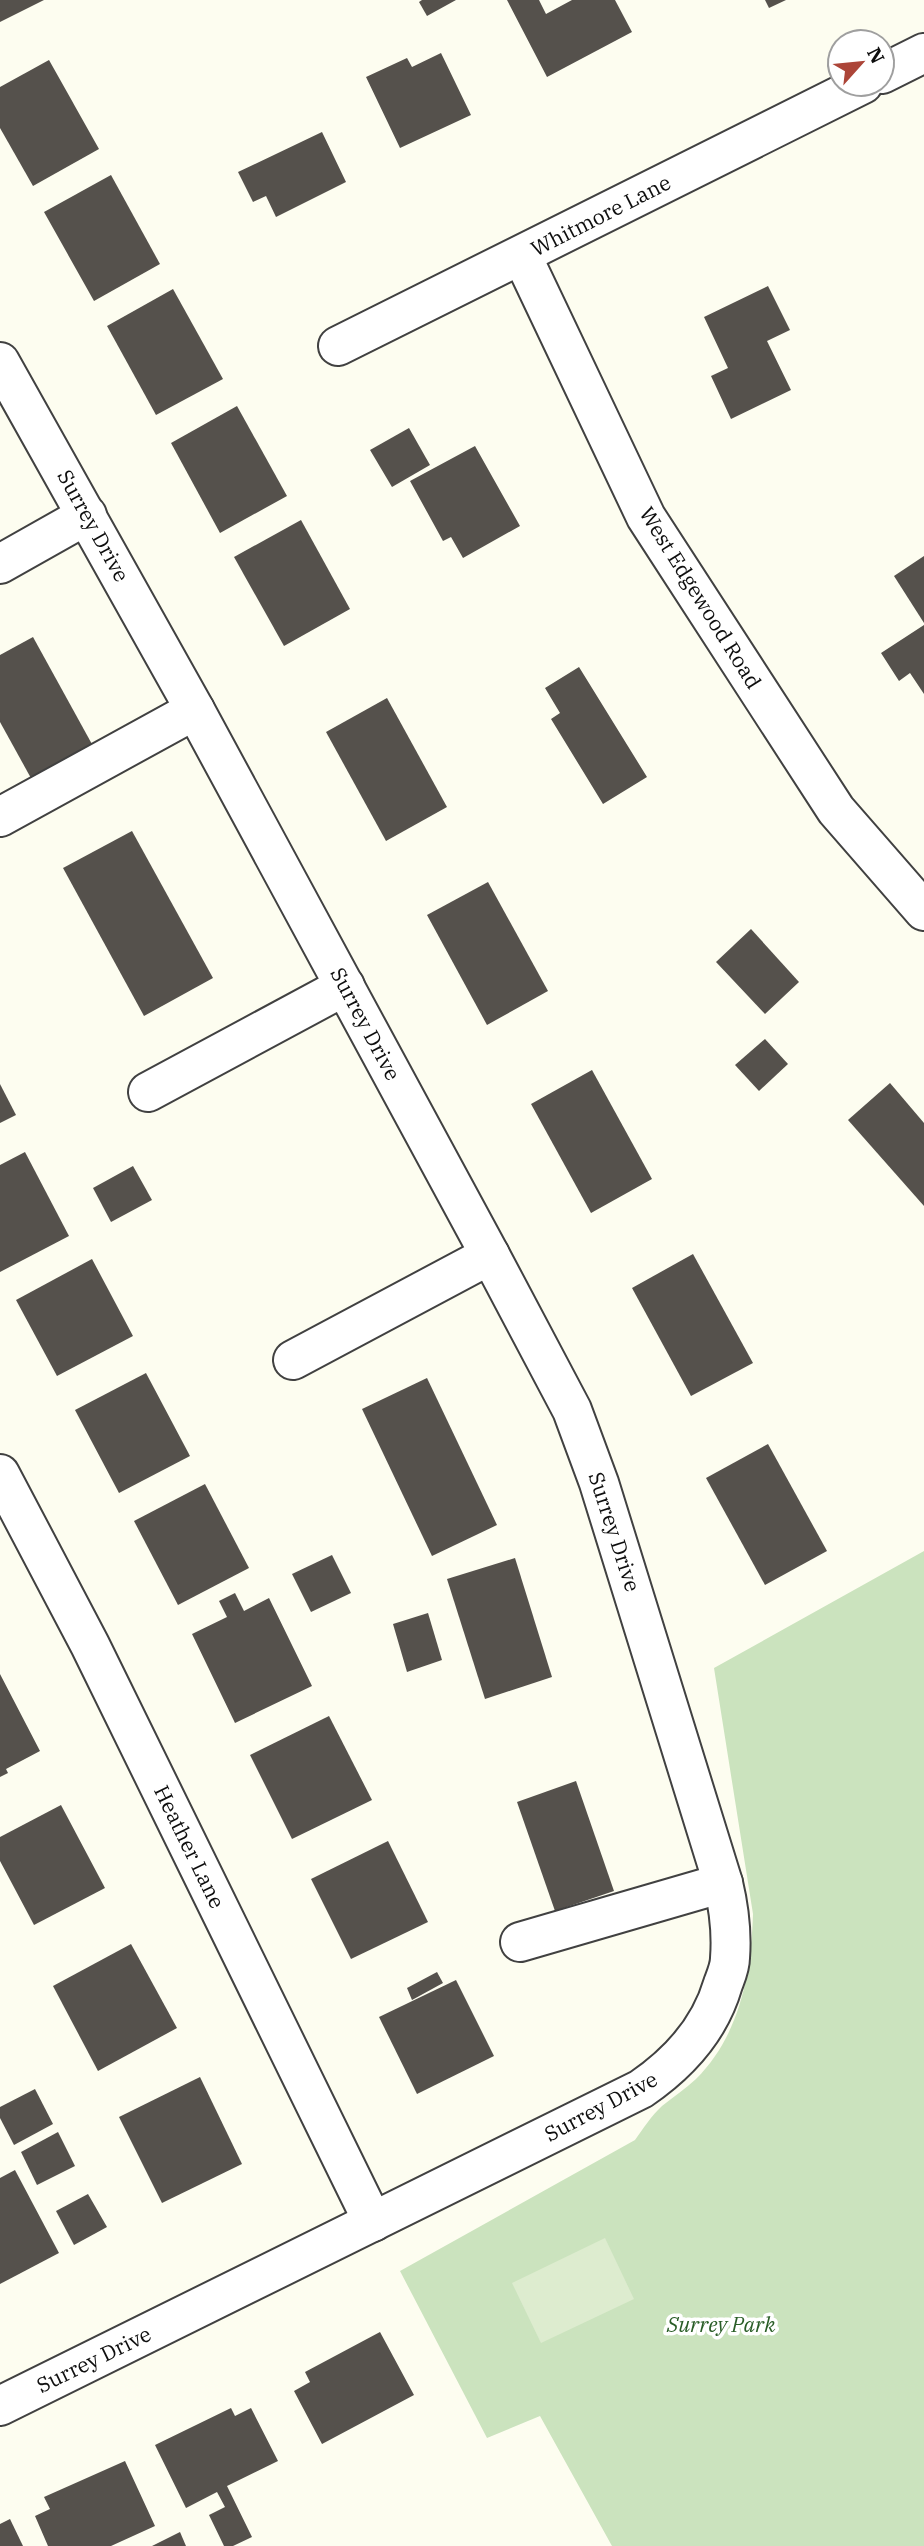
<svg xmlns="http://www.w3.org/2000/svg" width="924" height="2546" font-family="'IBM Plex Serif',serif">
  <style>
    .green { fill: #cbe3be }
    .pitch { fill: #ddeccf }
    .building { fill: #55514c }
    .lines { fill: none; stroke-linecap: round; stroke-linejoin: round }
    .minor-casing { stroke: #414141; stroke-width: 42 }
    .minor { stroke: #fff; stroke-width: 38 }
    .labels { text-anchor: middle; stroke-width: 7; stroke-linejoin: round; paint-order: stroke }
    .street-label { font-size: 21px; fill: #0e0e0e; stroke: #fff }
    .park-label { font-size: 21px; font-style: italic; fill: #295d26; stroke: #fff }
  </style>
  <rect width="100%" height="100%" fill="#fdfdf0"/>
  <path class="green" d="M924,1551V2546H612L540,2416L487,2438L400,2271L635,2140C643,2129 651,2116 662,2106C673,2097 685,2089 696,2079C740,2035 751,1974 753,1914L714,1668Z"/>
  <polygon class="pitch" points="605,2238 634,2299 541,2343 512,2283"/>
  <g class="building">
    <polygon points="0,0 44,0 0,22"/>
    <polygon points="422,0 456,0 427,16 419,2"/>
    <polygon points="507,0 539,0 546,14 572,0 615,0 632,32 547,77"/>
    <polygon points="765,0 786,0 769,8"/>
    <polygon points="441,53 471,115 400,148 366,77 407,58 412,67"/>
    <polygon points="49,60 99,149 33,186 0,128 0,87"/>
    <polygon points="322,132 346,182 276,217 266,196 253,202 238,172"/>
    <polygon points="111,175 160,264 94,301 44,212"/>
    <polygon points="768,286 790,330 767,341 791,390 731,419 711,376 728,368 704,317"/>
    <polygon points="173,289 223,379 156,415 107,326"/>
    <polygon points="237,406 287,496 220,533 171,443"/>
    <polygon points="409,428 430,465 392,487 370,450"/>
    <polygon points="475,446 520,526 463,558 451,537 443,541 410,481"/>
    <polygon points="301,520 350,609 284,646 234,557"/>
    <polygon points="924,556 924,623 894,576"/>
    <polygon points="924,625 924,694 910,673 899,681 881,653"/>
    <polygon points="33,637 93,746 32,780 0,722 0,655"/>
    <polygon points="579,667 647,777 603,804 551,719 560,713 545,688"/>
    <polygon points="387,698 447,807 386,841 326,732"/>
    <polygon points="132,831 213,978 144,1016 63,868"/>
    <polygon points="488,882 548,991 487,1025 427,915"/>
    <polygon points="751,929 799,982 765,1014 716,962"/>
    <polygon points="765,1039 788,1064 759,1091 735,1065"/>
    <polygon points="592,1070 652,1179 591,1213 531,1104"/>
    <polygon points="890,1083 924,1123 924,1206 848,1120"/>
    <polygon points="0,1084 16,1115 0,1123"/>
    <polygon points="25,1152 69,1236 0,1272 0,1165"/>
    <polygon points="133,1166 152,1200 111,1222 93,1188"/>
    <polygon points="693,1254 753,1363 691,1396 632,1288"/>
    <polygon points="92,1259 133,1336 57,1376 16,1300"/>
    <polygon points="146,1373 190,1456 119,1493 75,1410"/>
    <polygon points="427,1378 497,1525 432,1556 362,1409"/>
    <polygon points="768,1444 827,1551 765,1585 706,1478"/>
    <polygon points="205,1484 249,1568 178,1605 134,1521"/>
    <polygon points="332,1555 351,1593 311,1612 292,1574"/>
    <polygon points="515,1558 552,1677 485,1699 447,1579"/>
    <polygon points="235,1593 244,1611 269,1598 312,1686 235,1723 192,1634 227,1617 219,1601"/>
    <polygon points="428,1613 442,1660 407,1672 393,1624"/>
    <polygon points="0,1674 40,1751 6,1769 8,1773 0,1777"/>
    <polygon points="329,1716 372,1800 292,1839 250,1755"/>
    <polygon points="576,1781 614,1891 555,1911 517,1802"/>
    <polygon points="61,1805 105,1888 34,1925 0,1861 0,1837"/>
    <polygon points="388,1841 428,1922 351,1959 311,1879"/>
    <polygon points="131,1944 177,2028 98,2071 53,1986"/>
    <polygon points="437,1972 443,1983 412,2000 407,1988"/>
    <polygon points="456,1980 494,2056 417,2094 379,2017"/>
    <polygon points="200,2077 242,2164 162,2203 119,2117"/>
    <polygon points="35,2089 53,2124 14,2145 0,2118 0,2107"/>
    <polygon points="58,2132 75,2166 37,2185 21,2152"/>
    <polygon points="15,2170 59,2253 0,2284 0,2178"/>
    <polygon points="88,2194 107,2227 74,2245 56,2211"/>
    <polygon points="380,2332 414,2395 322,2444 294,2391 310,2382 305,2372"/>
    <polygon points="231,2408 235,2416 251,2408 278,2461 227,2486 252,2537 233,2546 224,2546 209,2515 225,2507 217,2492 186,2508 155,2445"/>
    <polygon points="125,2461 155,2526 111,2546 48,2546 35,2516 50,2509 44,2497"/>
    <polygon points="10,2519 23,2546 0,2546 0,2524"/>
    <polygon points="180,2532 186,2546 152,2546"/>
  </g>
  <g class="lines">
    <g class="minor-casing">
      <g id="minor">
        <polyline points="882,74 924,53"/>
        <polyline points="522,256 646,517 836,810 924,911"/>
        <polyline points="338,346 863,84"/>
        <path d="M0,362L195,710L490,1255L572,1410L599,1483L723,1883C729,1908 732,1932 730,1958C730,1967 726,1976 723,1984C710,2029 679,2063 641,2089L0,2406"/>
        <polyline points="0,564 87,515"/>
        <polyline points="0,817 195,710"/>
        <polyline points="148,1092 345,986"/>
        <polyline points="293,1360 490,1255"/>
        <polyline points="0,1474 90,1645 373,2222"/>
        <polyline points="520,1942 723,1883"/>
      </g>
    </g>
    <use href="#minor" class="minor"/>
  </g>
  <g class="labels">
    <g class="street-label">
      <text transform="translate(601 216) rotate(-27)" y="7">Whitmore Lane</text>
      <text transform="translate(93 526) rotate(61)" y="7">Surrey Drive</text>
      <text transform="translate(700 598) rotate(58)" y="7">West Edgewood Road</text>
      <text transform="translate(365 1024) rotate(62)" y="7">Surrey Drive</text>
      <text transform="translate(614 1532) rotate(72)" y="7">Surrey Drive</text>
      <text transform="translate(189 1847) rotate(64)" y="7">Heather Lane</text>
      <text transform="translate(601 2107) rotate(-28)" y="7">Surrey Drive</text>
      <text transform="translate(94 2360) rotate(-26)" y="7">Surrey Drive</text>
    </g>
    <g class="park-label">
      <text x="721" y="2332">Surrey Park</text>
    </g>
  </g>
  <g transform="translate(861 63) rotate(63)"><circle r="33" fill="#ffffff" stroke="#9f9f9f" stroke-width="2"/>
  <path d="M0-5L12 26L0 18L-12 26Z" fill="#ac4538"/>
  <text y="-10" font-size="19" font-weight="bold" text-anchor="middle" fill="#0e0e0e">N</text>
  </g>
</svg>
